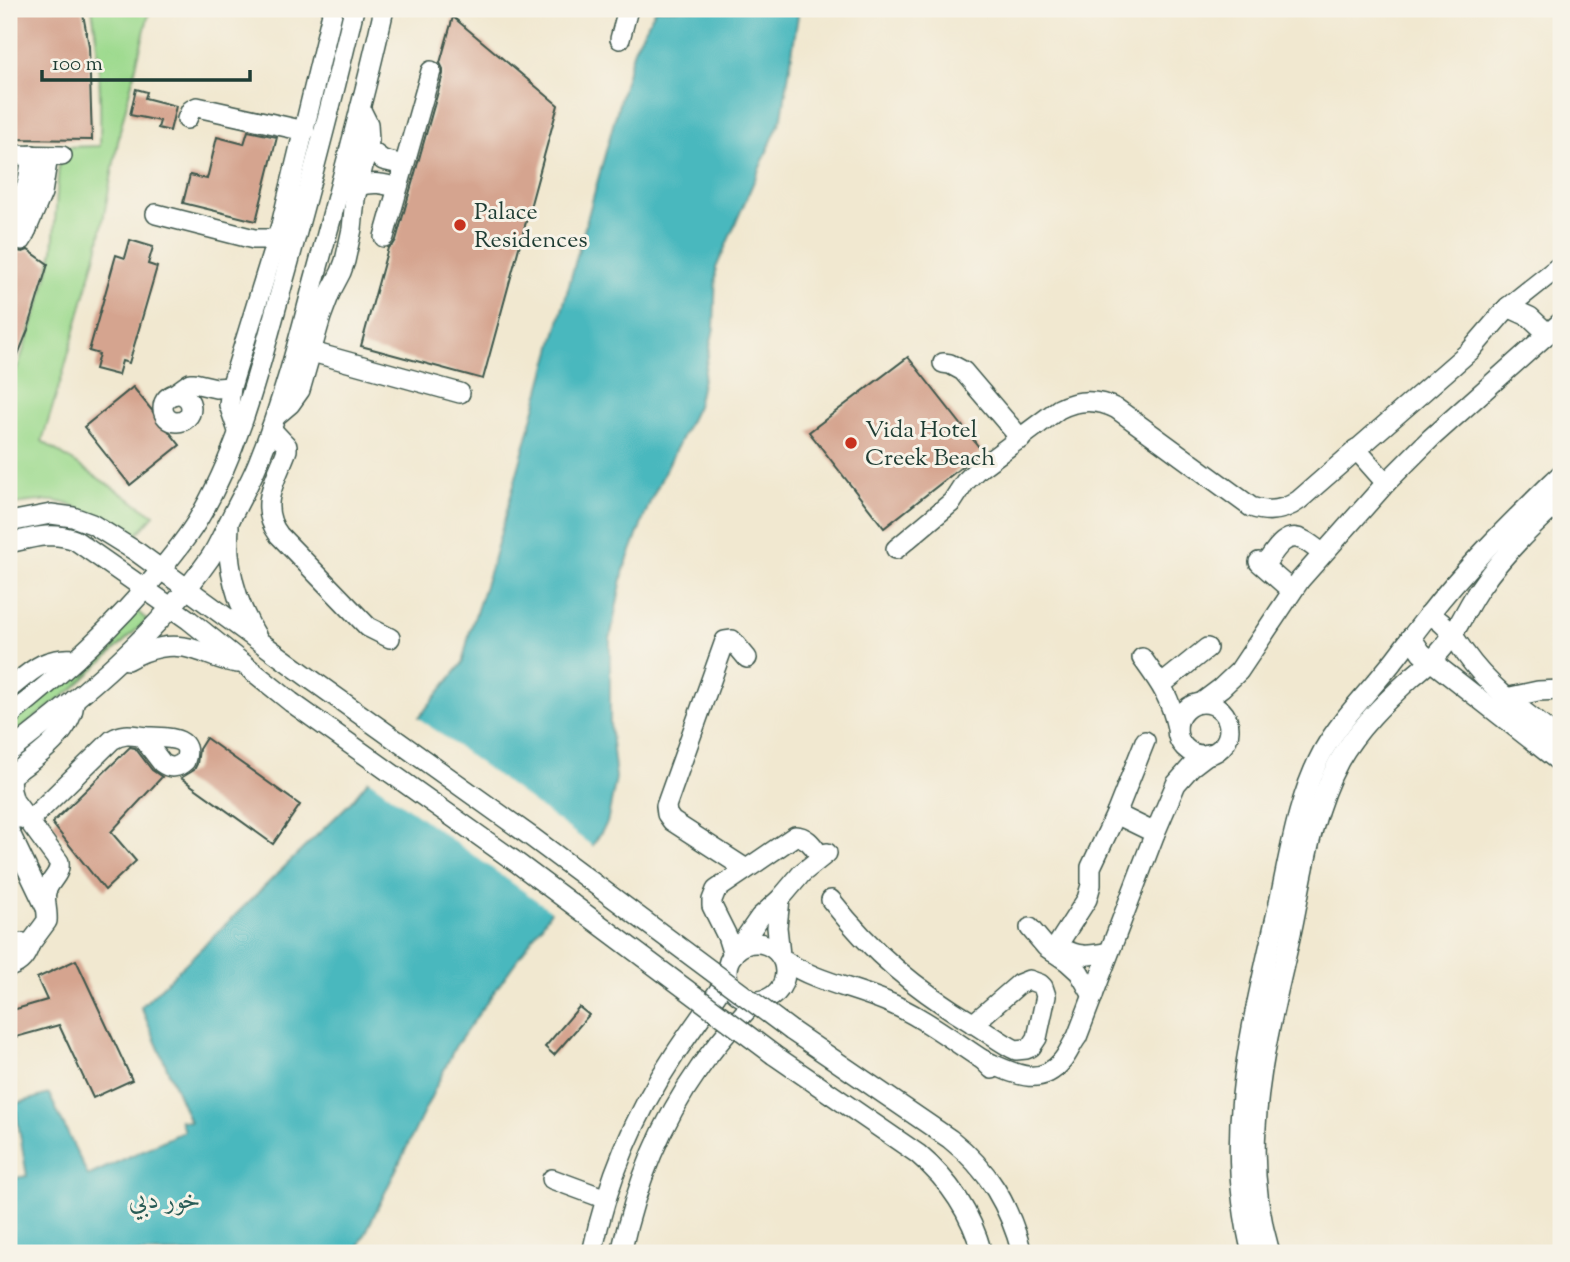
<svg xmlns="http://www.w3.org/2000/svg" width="1570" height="1262" font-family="'Sorts Mill Goudy',Amiri,serif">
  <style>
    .green { fill: #9dda8e; stroke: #5e8c61; stroke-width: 2 }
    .water { fill: #48b8be; stroke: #347a79; stroke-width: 2 }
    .pier { fill: #f1e8d0 }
    .building { fill: #d5a48f }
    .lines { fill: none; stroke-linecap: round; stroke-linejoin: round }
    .minor-casing { stroke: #3e574b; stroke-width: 22 }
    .minor { stroke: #fff; stroke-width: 19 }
    .minor-bridge-casing { stroke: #3e574b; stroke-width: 22; stroke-linecap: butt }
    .minor-bridge { stroke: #fff; stroke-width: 19 }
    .poi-dot { fill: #c8321e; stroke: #f7f3e8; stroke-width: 2.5 }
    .labels { text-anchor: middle; stroke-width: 6; stroke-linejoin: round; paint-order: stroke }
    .poi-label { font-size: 24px; fill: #1f3d34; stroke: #f7f3e8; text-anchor: start }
    .water-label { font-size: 26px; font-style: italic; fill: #295c56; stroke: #f7f3e8 }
  </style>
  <rect width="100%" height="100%" fill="#f7f3e8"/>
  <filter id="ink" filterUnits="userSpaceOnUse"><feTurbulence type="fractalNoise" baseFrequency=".0143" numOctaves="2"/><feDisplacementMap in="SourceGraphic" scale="14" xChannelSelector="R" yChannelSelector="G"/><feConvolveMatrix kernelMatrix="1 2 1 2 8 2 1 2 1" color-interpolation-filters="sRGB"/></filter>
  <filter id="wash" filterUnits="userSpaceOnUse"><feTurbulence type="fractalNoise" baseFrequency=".00686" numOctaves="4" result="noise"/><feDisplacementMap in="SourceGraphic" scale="28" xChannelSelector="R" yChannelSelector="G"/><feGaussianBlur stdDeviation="1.57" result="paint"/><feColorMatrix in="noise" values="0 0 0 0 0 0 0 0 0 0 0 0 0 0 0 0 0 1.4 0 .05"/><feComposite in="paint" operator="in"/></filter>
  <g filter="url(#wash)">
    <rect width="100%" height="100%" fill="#f1e8d0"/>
    <g class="green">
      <path d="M92,9H150L120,131L98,247L64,370L42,441L154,515L133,539C111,527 79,503 53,501C38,500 23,503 9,505V387L17,369L41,299L53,251L60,147L100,146C101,100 100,54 92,9Z"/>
      <polygon points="137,611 147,620 73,689 9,737 9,723"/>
    </g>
    <polygon class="water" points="656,9 799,9 782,117 716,268 714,328 697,406 650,502 624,569 610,639 610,724 616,778 607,823 544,922 455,1047 356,1253 9,1253 9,1179 27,1176 15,1104 49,1094 88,1176 184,1131 180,1120 190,1122 141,1007 350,803 462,664 470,631 493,561 634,49"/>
    <polygon class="pier" points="416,716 595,848 554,913 366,778"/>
    <g id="blocks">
      <g class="building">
        <polygon points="9,9 82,9 89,46 92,140 9,139"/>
        <polygon points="453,17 558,105 483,379 361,346 388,248 393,245 396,240 443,74 443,69 440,63"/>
        <polygon points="136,89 147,92 145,98 176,106 170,131 158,128 160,121 130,115"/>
        <polygon points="248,131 277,137 256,221 183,203 190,175 207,179 217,137 244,144"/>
        <polygon points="9,238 12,247 17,251 23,252 28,250 48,264 28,330 9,377"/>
        <polygon points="130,240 153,247 148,264 157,267 129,363 122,361 118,375 95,369 99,354 89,351 116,255 125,258"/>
        <polygon points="908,357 982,451 884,528 809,432"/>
        <polygon points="133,387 180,445 130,485 84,427"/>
        <polygon points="206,738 300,805 273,844 181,778 194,770 197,764 199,749"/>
        <polygon points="130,747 135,748 152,770 162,777 111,832 136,861 105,890 52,823"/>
        <polygon points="76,960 132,1080 93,1098 59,1025 9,1039 9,1011 47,1000 37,978"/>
        <polygon points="579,1007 589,1015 554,1055 545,1047"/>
      </g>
    </g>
  </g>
  <g filter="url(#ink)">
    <use href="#blocks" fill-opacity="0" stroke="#3e574b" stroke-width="2"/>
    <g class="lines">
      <g class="minor-casing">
        <g id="minor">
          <polyline points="620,39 628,9"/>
          <polyline points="187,119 191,110 197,107 305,131"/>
          <polyline points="367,148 383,160 404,165"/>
          <polyline points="9,155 62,156"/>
          <path d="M358,186C373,182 383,183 397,188"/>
          <polyline points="156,214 254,239 277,239"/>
          <polyline points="27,229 23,230 17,229 13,221 28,182 32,155"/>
          <polyline points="384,237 431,71"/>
          <polyline points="22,240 42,193 48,156"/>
          <polyline points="1508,307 1530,317 1548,334"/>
          <polyline points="312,352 460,393"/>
          <polyline points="943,363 950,364 963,371 1021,439"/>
          <circle cx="177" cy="408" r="14"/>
          <polyline points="173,395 190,383 194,383 216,388 231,387"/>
          <polyline points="277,415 290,404 300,390 321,317 330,293 341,272 345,261 352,229 355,199 369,141 368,124 360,108"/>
          <path d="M271,429L287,446V450C276,480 257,506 279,535L368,627L390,638"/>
          <polyline points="238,431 229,405 231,387 281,225 333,9"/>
          <polyline points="1356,449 1386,483"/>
          <polyline points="9,522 51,514 73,517 92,524 137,552 312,680"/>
          <path d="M229,527C226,565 236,603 256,635"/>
          <path d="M9,543C31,538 53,531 75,540L189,620L291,702"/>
          <path d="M896,549L952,502L965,482L976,471L1059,409C1079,399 1097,399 1117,409L1251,507C1268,513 1284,511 1299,500L1471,350L1508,307L1561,265"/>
          <polyline points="1259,562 1292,591"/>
          <path d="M1264,566C1273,554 1284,530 1303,540C1310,543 1316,549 1322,553"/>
          <path d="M1428,615C1446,621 1454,638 1465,653C1490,689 1526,713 1561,740"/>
          <polyline points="1411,637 1421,652 1431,661 1561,763"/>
          <path d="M1142,658C1160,683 1170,696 1177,728"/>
          <path d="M127,660C149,648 171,642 196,650C212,655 221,661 238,663"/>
          <polyline points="1161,685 1207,648"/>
          <path d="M9,689C31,671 45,656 76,659"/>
          <polyline points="1506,698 1538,691 1561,690"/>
          <polyline points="1201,703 1221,688 1239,671 1300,580 1386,483 1431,438 1561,322"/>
          <circle cx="1203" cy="729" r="26"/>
          <path d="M9,716C62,674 111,630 154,578C169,560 184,542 196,523C239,453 259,369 281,290C307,197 332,103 354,9"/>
          <path d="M9,752C83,695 156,635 210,558C218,546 223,533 230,520C239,501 250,483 258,463C282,404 298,343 314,281C339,191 364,100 384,9"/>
          <path d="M10,776L11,791L14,801L59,862C61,875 49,880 46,892C44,902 48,911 47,921L30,944"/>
          <path d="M9,777C34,759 74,733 74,700"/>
          <polyline points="1116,814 1155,833"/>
          <path d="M9,827C11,816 20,816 29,821L112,740C126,731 136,737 151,737C167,738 194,736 185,761C178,768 170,769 162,763L142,737"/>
          <polyline points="9,831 45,906"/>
          <polyline points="746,869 672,821 667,814 666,806 725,641 732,640 747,658"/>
          <path d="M831,900C873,954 916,989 974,1024C988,1032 1001,1043 1016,1050L1026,1049L1031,1047L1037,1038L1046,996L1043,987L1040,984L1029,980L1019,984L973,1024"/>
          <polyline points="1030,928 1046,947 1068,962 1079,972 1093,996"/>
          <circle cx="756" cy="972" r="29"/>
          <path d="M9,947L23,943L30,944C26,956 21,963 9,967"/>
          <path d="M1060,947C1079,958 1088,956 1109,952"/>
          <polyline points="737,950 760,917 780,899 802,873 827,853"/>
          <polyline points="1053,952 1087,899 1091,885 1091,867 1116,814 1145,741"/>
          <path d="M733,955L727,936L712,906V900L716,890L795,836C808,836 814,848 821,857"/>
          <polyline points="780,955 777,927 780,899"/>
          <path d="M783,960C815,981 850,987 885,1001C920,1015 951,1039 983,1060L992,1069"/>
          <path d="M792,1031L950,1139C989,1170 1009,1205 1022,1253"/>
          <path d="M774,1055L918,1154C950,1181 971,1213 982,1253"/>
          <path d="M983,1060C1010,1071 1038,1090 1062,1061C1068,1054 1071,1045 1077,1037L1155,833L1176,784L1191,767L1208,754"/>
          <polyline points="552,1179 606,1199"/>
          <path d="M592,1253C607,1182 635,1114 675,1054C692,1028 711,1004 727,978"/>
          <path d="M621,1253C635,1188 660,1124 699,1069C715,1045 735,1023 754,1002"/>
          <path d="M1252,1253C1221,1131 1253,1022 1279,903C1290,852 1298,797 1323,751C1343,716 1371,690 1395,659C1406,645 1416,630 1427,617C1467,565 1515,519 1561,474"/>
          <path d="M1270,1253C1258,1212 1253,1170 1256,1127C1259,1059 1279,991 1293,924C1304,869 1312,811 1339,761C1357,729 1385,702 1412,677C1423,668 1434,659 1443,648C1459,629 1467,605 1482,585C1504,553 1533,526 1561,500"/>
        </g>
      </g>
      <use href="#minor" class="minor"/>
      <g class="minor-bridge-casing">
        <g id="minor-bridge">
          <polyline points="312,680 533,838 792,1031"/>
          <polyline points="291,702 516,862 774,1055"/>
        </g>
      </g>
      <use href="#minor-bridge" class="minor-bridge"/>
    </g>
  </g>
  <g class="poi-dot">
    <circle cx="460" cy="225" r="7"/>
    <circle cx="851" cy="443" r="7"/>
  </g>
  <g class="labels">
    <g class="poi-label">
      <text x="474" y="219">Palace<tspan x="474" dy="28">Residences</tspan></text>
      <text x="865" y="437">Vida Hotel<tspan x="865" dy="28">Creek Beach</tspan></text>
    </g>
    <g class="water-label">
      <text x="165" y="1208">خور دبي</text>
    </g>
  </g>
  <rect width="1570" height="1262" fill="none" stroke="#f7f3e8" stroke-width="35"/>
  <path d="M42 70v10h208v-10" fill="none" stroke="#1f3d34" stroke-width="3.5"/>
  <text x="52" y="70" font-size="21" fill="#1f3d34" stroke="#f7f3e8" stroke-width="5" paint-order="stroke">100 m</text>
</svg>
